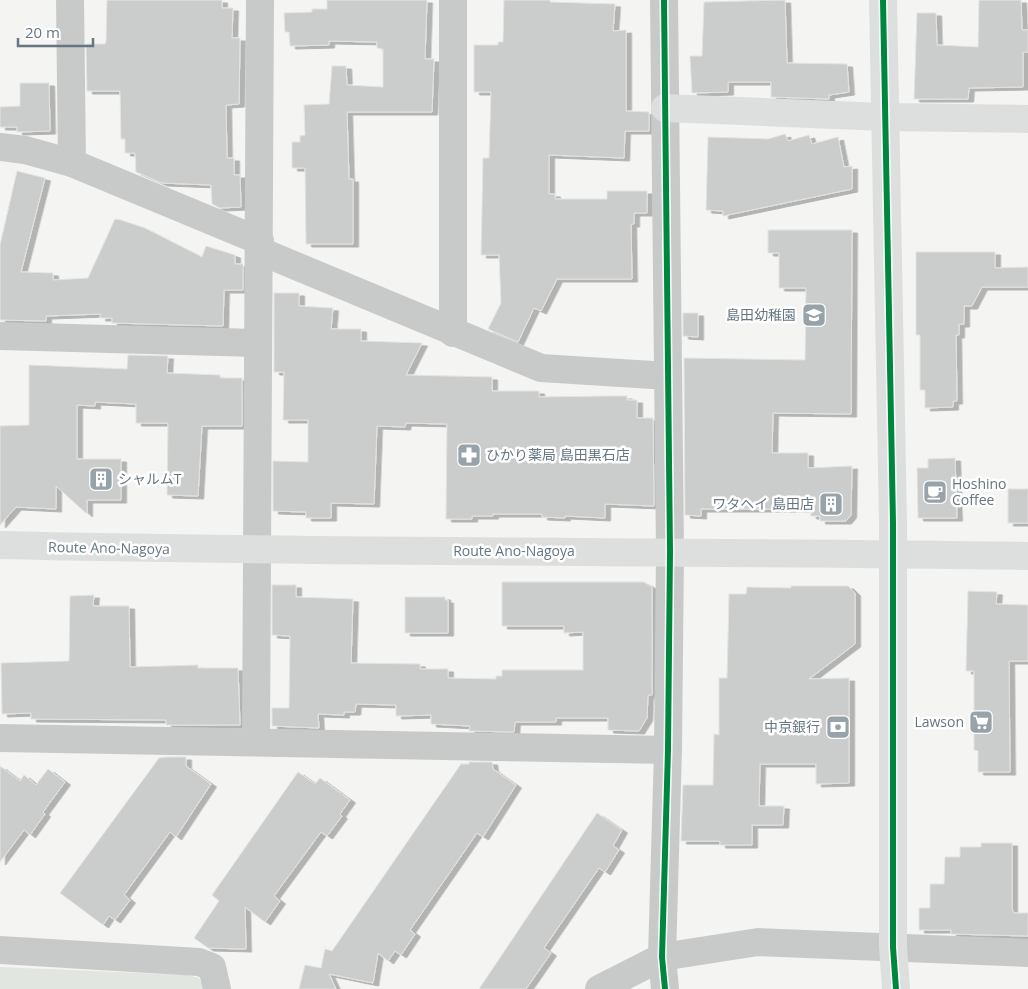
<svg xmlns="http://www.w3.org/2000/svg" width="1028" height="989" font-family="'Open Sans','Noto Sans JP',sans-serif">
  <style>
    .green { fill: #e2e6e0 }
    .building { fill: #cbcccc; stroke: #e3e3e2; filter: url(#shadow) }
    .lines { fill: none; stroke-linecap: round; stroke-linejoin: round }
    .street { stroke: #c8caca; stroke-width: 28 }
    .secondary { stroke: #dddede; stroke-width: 28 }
    .cycleway-casing { stroke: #fff; stroke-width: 9 }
    .cycleway { stroke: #00873e; stroke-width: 6 }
    .labels { text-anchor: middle; stroke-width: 5; stroke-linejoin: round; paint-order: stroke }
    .poi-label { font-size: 14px; fill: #657681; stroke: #fff; text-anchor: end }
    .street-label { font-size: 14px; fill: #657681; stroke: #fff }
  </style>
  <defs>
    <filter id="shadow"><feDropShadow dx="5.5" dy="3" stdDeviation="0" flood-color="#0004"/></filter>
  </defs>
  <rect width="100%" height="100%" fill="#f4f4f2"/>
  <polygon class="green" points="0,967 187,975 199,978 204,989 0,989"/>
  <g class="building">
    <polygon points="107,0 222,0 222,8 233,8 232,38 240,38 239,104 226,105 227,158 234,158 234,175 240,175 241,207 220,208 212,204 211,185 162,183 136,172 135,153 125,153 125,139 121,139 120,91 87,91 86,44 105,44 106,41"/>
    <polygon points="327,0 427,0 425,59 434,59 432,112 347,112 349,179 353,179 353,244 306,244 305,168 292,168 292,142 300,142 300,136 305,135 304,105 329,104 332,66 346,66 347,85 383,87 383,49 377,48 377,42 329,41 329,45 290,46 289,32 285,32 284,13 312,12 312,9 327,9"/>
    <polygon points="504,0 550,0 550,2 615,4 613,31 626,30 626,111 649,112 649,131 625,131 624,158 549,155 549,194 555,194 555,199 607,199 607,191 647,191 647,213 634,213 634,224 631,224 632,279 557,279 541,311 534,308 518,342 488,329 501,303 499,255 481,255 483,158 489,158 491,92 474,92 474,45 498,45 498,42 503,42"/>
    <polygon points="785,0 787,63 847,64 849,92 829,95 829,99 771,97 771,82 728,82 728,92 692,93 690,56 702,56 704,2"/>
    <polygon points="979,0 1021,0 1022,30 1028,30 1028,52 1023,52 1023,87 969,88 968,99 914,99 917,13 936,13 937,45 978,47"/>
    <polygon points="20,83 49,83 50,131 17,132 17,127 0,127 0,107 20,106"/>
    <polygon points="785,134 788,141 809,135 812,144 838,137 844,167 852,166 852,189 723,216 723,211 706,210 708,137 768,139"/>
    <polygon points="17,171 45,178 21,272 53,273 53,280 88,278 115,219 121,220 145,228 202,257 206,246 235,255 235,264 243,264 243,290 224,290 223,326 112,323 112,318 100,318 101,314 46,316 46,321 0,320 0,245"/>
    <polygon points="768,230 852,230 851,414 773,413 772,453 808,453 808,468 852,466 851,515 846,521 820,521 820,516 811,516 811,509 701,509 701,516 685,515 684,358 805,360 806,288 779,288 779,253 768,253"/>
    <polygon points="916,252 995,252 995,268 1028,267 1028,287 982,287 972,306 964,306 964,324 959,324 959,335 956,335 957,401 953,401 953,407 925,408 925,390 920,390 920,335 916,335"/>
    <polygon points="274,293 299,293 299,306 333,308 331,329 361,329 361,341 422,343 406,375 492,377 492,391 539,391 539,397 607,396 627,396 627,400 637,400 637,418 653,418 654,506 605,504 605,518 565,516 565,518 542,517 542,514 493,514 493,516 472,516 472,519 446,519 447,424 406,423 405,427 377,426 374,504 331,503 331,518 306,518 306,512 273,511 273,461 308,462 308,420 283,420 284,372 274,372"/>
    <polygon points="683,313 698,313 698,337 683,336"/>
    <polygon points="128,355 168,356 167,373 220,375 220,378 242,378 242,426 202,426 198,496 167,495 168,423 136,423 136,404 95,402 95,406 77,405 77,459 121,459 121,500 87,500 87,514 56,486 56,509 16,507 0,525 0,426 29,425 29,365 127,369"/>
    <polygon points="955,458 957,518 918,518 917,468 928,468 928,459"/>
    <rect x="1008" y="489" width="20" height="34"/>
    <polygon points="502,582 644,582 652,587 652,695 648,695 647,718 639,731 608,730 608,718 556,718 556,722 515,722 514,732 469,731 470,726 431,724 431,715 396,716 396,705 356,704 355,712 344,712 344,715 318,714 319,728 272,726 272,708 289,708 290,636 272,635 272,585 296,585 296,597 353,599 351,663 420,664 420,669 448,669 448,678 496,679 496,676 502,676 502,670 583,670 583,632 564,633 564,626 502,626"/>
    <polygon points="791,586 848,586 855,593 855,644 809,679 849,678 849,783 816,784 816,764 760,764 759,806 784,806 783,825 752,825 752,845 720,845 720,841 681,841 683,785 713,785 714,734 719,735 719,678 727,678 729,594 746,594 747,587 791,588"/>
    <polygon points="968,591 997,592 996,604 1028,605 1028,661 1009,661 1010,772 978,772 978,751 974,750 974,671 966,671"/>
    <polygon points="94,595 93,606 129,606 130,667 198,665 198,668 238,668 240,725 166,725 166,720 31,719 31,713 2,714 1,663 69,661 70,596"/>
    <polygon points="405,597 445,597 445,600 448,600 448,633 405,633"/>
    <polygon points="166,757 186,757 186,766 211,784 176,837 170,832 124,895 130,900 115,920 109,916 103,925 60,893 159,758"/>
    <polygon points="469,762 492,762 493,769 516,785 483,837 477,833 410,930 415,934 401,955 395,951 388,961 378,953 373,983 329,974 336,989 299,989 305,965 321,968 325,949 332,951 461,764 469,764"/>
    <polygon points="0,766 20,781 24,775 36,785 48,769 65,782 43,812 45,814 30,835 24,830 0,862"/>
    <polygon points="298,772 315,784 320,778 350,800 340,814 342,816 327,836 321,832 274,896 280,901 265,922 245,907 246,949 208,948 194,938 219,901 212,895"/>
    <polygon points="597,813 622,830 613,846 619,850 605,872 599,868 544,948 551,953 526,989 479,989"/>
    <polygon points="981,843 1012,843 1012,909 1014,913 1028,913 1028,936 951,934 951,930 919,930 919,908 930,908 930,884 944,884 945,857 960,857 960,847 981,847"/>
  </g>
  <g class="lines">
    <g class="street">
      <polyline points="70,0 72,163"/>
      <polyline points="453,0 453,333"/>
      <polyline points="664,0 670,551 668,750 662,957 665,989"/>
      <polyline points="0,147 25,150 72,163 260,241"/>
      <polyline points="260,251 541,368 668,376"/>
      <polyline points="0,336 258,343"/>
      <polyline points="0,738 668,750"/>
      <polyline points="256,742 260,0"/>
      <polyline points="0,950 199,962 212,967 217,989"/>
      <polyline points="599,989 662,957 758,942 1028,953"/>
    </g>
    <g class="secondary">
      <polyline points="883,0 893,523 893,947 896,989"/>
      <polyline points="665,108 884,117 1028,119"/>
      <path d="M0,545C343,553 685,551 1028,556"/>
    </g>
    <g class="cycleway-casing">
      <g id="cycleway">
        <polyline points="664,0 670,551 668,750 662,957 665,989"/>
        <polyline points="883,0 893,523 893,947 896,989"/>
      </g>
    </g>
    <use href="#cycleway" class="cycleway"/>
  </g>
  <defs>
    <g id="school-square" transform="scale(1.25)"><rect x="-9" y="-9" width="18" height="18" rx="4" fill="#97a2a9" stroke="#fff"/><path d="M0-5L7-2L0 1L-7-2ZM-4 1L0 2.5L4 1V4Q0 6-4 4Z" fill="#fff"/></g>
    <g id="pharmacy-square" transform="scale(1.25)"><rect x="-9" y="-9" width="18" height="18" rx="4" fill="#97a2a9" stroke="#fff"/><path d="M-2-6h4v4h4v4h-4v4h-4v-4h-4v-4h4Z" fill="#fff"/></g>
    <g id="building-square" transform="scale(1.25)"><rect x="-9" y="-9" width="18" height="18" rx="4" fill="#97a2a9" stroke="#fff"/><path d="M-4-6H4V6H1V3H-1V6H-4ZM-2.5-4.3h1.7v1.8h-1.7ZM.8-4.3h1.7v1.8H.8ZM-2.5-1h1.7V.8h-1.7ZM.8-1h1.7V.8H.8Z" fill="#fff"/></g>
    <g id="cafe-square" transform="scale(1.25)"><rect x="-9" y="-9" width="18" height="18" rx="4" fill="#97a2a9" stroke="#fff"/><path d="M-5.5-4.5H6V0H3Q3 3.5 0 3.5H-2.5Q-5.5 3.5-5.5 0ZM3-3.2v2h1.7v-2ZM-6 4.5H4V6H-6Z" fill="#fff"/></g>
    <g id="supermarket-square" transform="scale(1.25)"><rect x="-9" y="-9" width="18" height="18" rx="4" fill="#97a2a9" stroke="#fff"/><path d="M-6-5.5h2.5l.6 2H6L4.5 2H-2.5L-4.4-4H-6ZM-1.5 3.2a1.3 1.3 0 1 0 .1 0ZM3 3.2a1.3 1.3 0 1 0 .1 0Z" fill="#fff"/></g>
    <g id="bank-square" transform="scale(1.25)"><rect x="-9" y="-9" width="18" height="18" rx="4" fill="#97a2a9" stroke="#fff"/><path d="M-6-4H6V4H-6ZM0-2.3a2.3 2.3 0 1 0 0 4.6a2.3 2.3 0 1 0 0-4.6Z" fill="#fff"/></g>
  </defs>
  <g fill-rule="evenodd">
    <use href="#school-square" x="814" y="315"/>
    <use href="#pharmacy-square" x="469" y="455"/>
    <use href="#building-square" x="101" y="479"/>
    <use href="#cafe-square" x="935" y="492"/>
    <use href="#building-square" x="831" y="504"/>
    <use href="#supermarket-square" x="981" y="722"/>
    <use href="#bank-square" x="838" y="727"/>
  </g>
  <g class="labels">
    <g class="poi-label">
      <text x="796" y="320">島田幼稚園</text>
      <text x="486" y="460" text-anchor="start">ひかり薬局 島田黒石店</text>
      <text x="118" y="484" text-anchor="start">シャルムT</text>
      <text x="952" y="489" text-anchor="start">Hoshino<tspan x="952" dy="16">Coffee</tspan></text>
      <text x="814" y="509">ワタヘイ 島田店</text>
      <text x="964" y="727">Lawson</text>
      <text x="820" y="732">中京銀行</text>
    </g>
    <g class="street-label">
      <text transform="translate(109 548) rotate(1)" y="5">Route Ano-Nagoya</text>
      <text x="514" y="556">Route Ano-Nagoya</text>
    </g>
  </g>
  <path d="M18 38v8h75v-8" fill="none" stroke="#657681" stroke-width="2.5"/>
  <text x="25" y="38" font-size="15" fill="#657681" stroke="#ffffff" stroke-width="4" paint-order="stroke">20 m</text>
</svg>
